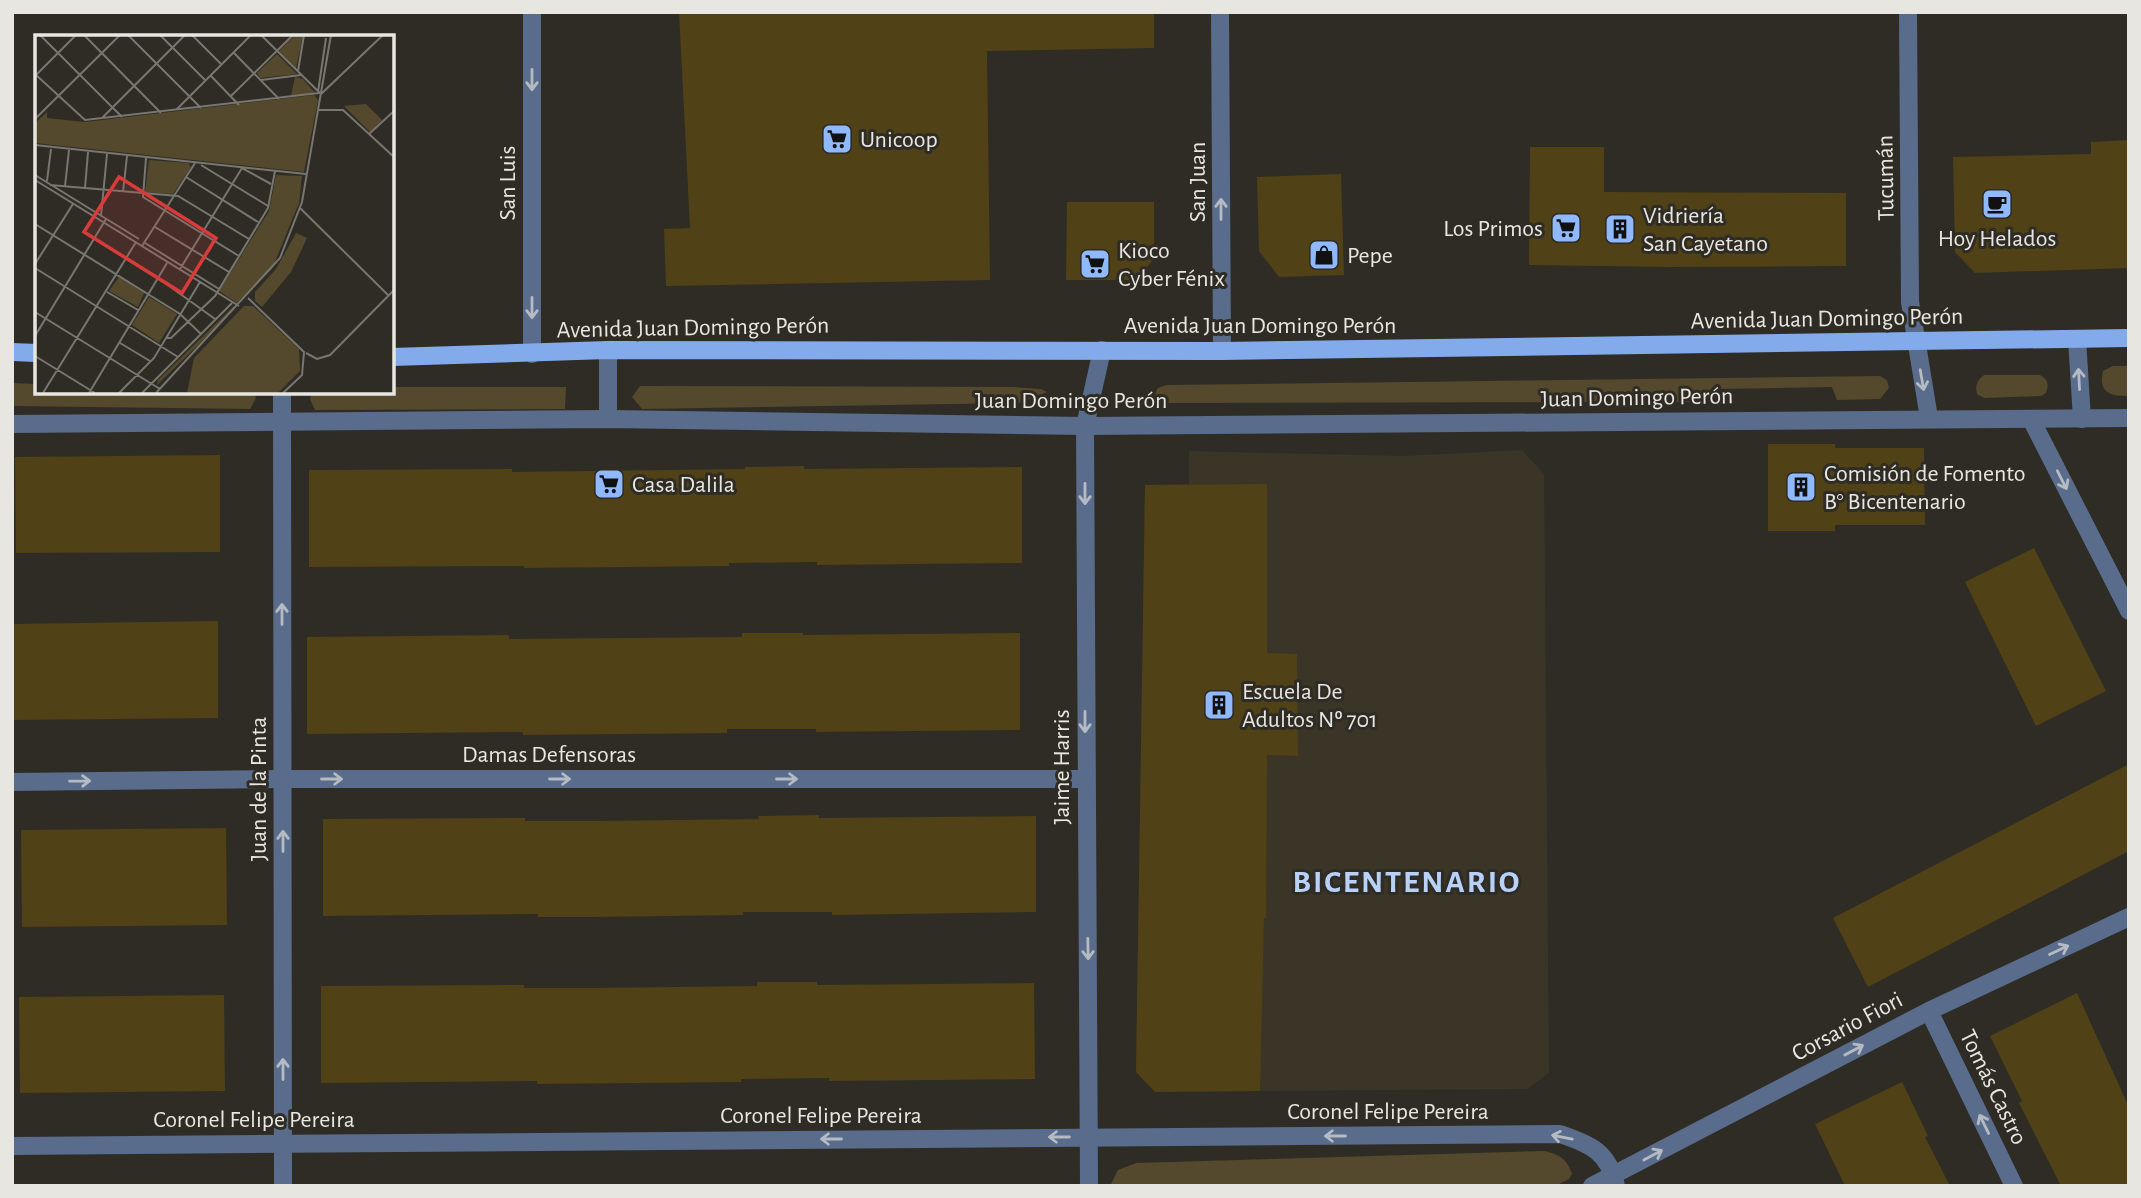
<svg xmlns="http://www.w3.org/2000/svg" width="2141" height="1198" font-family="'Alegreya Sans',sans-serif">
  <style>
    .built { fill: #3a3527 }
    .green { fill: #54492d }
    .building { fill: #504116 }
    .lines { fill: none; stroke-linecap: round; stroke-linejoin: round }
    .minor { stroke: #596c8c; stroke-width: 18 }
    .major { stroke: #83abec; stroke-width: 18 }
    .oneway { stroke: #b5bbc3 }
    .labels { text-anchor: middle; stroke-width: 6; stroke-linejoin: round; paint-order: stroke }
    .poi-label { font-size: 24px; fill: #e7e6e1; stroke: #2e2c25; text-anchor: start }
    .street-label { font-size: 24px; fill: #e7e6e1; stroke: #2e2c25 }
    .district-label { font-size: 32px; font-weight: bold; letter-spacing: 2px; fill: #b9d1f8; stroke: #2e2c25 }
    .inset-road { fill: none; stroke: #787670; stroke-width: 2 }
    .view { fill: #d83b3a; fill-opacity: 0.15; stroke: #d83b3a; stroke-width: 3.5 }
    .inset-edge { fill: none; stroke: #e7e6e1; stroke-width: 3.5 }
  </style>
  <rect width="100%" height="100%" fill="#2e2c25"/>
  <polygon class="built" points="1522,450 1544,474 1549,1073 1527,1089 1155,1092 1136,1072 1145,485 1189,484 1189,451 1403,456"/>
  <g class="green">
    <path d="M2113,366H2129V396C2110,396 2098,393 2103,371Z"/>
    <path d="M1984,375H2040C2048,380 2049,384 2046,393L2041,396L1984,398L1977,394C1975,385 1977,381 1984,375Z"/>
    <polygon points="1880,376 1887,380 1889,388 1880,399 1837,400 1832,387 1720,389 1709,402 1150,403 1158,388 1167,385"/>
    <polygon points="12,383 37,384 37,392 253,392 256,398 250,409 12,406"/>
    <polygon points="640,386 1013,387 1041,389 1047,392 1019,403 642,409 632,397"/>
    <polygon points="392,387 566,387 565,409 315,410 310,399 312,392 392,392"/>
    <path d="M1544,1151C1559,1154 1567,1159 1572,1174L1569,1179L1555,1186H1110L1118,1170L1136,1163Z"/>
  </g>
  <g class="building">
    <polygon points="679,12 1154,12 1154,48 987,51 990,280 666,286 664,229 690,228"/>
    <polygon points="2129,140 2129,268 1975,273 1955,252 1953,157 2091,154 2091,142"/>
    <polygon points="1530,147 1604,147 1604,192 1846,193 1846,266 1671,267 1529,265"/>
    <polygon points="1341,174 1344,275 1279,277 1259,251 1257,177"/>
    <polygon points="1067,202 1154,202 1154,259 1135,280 1066,280"/>
    <polygon points="1768,444 1835,444 1835,448 1924,448 1925,525 1835,525 1835,531 1768,531"/>
    <polygon points="220,455 220,552 16,553 15,457"/>
    <polygon points="804,466 804,469 1022,467 1022,563 817,565 817,562 729,563 729,566 524,568 524,566 309,567 309,470 512,469 512,472 745,469 745,467"/>
    <polygon points="1267,484 1267,653 1297,654 1298,756 1267,755 1266,918 1264,918 1260,1091 1155,1092 1136,1072 1145,485"/>
    <polygon points="2034,548 2106,691 2036,726 1965,582"/>
    <polygon points="218,621 218,718 14,720 13,624"/>
    <polygon points="742,633 803,633 803,635 1020,633 1020,730 816,732 816,729 727,729 727,733 523,735 523,732 307,734 307,637 509,635 509,639 742,637"/>
    <polygon points="2129,764 2129,851 1868,987 1833,918"/>
    <polygon points="819,815 819,818 1036,816 1036,912 832,915 832,912 743,912 743,915 593,917 538,917 538,914 323,916 323,819 525,818 525,821 593,821 759,819 758,816"/>
    <polygon points="226,828 227,925 22,927 21,830"/>
    <polygon points="757,982 817,982 817,985 1034,983 1035,1079 829,1081 829,1078 741,1079 741,1082 537,1084 537,1081 321,1083 321,986 524,985 524,988 591,988 757,986"/>
    <polygon points="2077,993 2129,1107 2129,1186 2061,1186 2019,1103 2022,1101 1990,1036"/>
    <polygon points="224,995 225,1091 20,1093 19,997"/>
    <polygon points="1902,1082 1928,1136 1925,1137 1950,1186 1845,1186 1815,1124"/>
  </g>
  <g class="lines">
    <g class="minor">
      <polyline points="1220,12 1222,351"/>
      <polyline points="1908,12 1910,302 1929,418"/>
      <polyline points="2077,339 2082,419"/>
      <polyline points="532,354 532,12"/>
      <polyline points="282,392 283,1186"/>
      <polyline points="608,419 608,350"/>
      <polyline points="2031,419 2129,611"/>
      <polyline points="12,424 608,419 1085,426 2129,418"/>
      <polyline points="12,782 283,779 1086,779"/>
      <polyline points="1929,1011 2014,1186"/>
      <path d="M12,1146L1560,1134C1590,1144 1609,1152 1616,1186"/>
      <polyline points="1089,1186 1085,426 1102,350"/>
      <polyline points="1592,1186 1929,1011 2129,917"/>
    </g>
    <g class="major">
      <polyline points="12,352 37,353"/>
      <polyline points="392,357 608,350 1222,351 2129,338"/>
    </g>
  </g>
  <defs><path id="oneway-shaft" d="M-6 0H5M1.5-3L5.5 0L1.5 3" fill="none" stroke-width="1.6" stroke-linecap="round" stroke-linejoin="round" transform="scale(1.75)"/></defs>
  <g class="oneway">
    <use href="#oneway-shaft" transform="translate(532 80) rotate(90)"/>
    <use href="#oneway-shaft" transform="translate(1221 209) rotate(-90)"/>
    <use href="#oneway-shaft" transform="translate(532 308) rotate(90)"/>
    <use href="#oneway-shaft" transform="translate(2079 379) rotate(-93)"/>
    <use href="#oneway-shaft" transform="translate(1922 380) rotate(80)"/>
    <use href="#oneway-shaft" transform="translate(2062 480) rotate(63)"/>
    <use href="#oneway-shaft" transform="translate(1085 494) rotate(90)"/>
    <use href="#oneway-shaft" transform="translate(282 614) rotate(-90)"/>
    <use href="#oneway-shaft" transform="translate(1085 722) rotate(90)"/>
    <use href="#oneway-shaft" transform="translate(332 779)"/>
    <use href="#oneway-shaft" transform="translate(560 779)"/>
    <use href="#oneway-shaft" transform="translate(787 779)"/>
    <use href="#oneway-shaft" transform="translate(80 781) rotate(-1)"/>
    <use href="#oneway-shaft" transform="translate(283 841) rotate(-90)"/>
    <use href="#oneway-shaft" transform="translate(1088 949) rotate(89)"/>
    <use href="#oneway-shaft" transform="translate(2059 950) rotate(-25)"/>
    <use href="#oneway-shaft" transform="translate(1854 1050) rotate(-28)"/>
    <use href="#oneway-shaft" transform="translate(283 1069) rotate(-90)"/>
    <use href="#oneway-shaft" transform="translate(1984 1124) rotate(-116)"/>
    <use href="#oneway-shaft" transform="translate(1335 1136) rotate(180)"/>
    <use href="#oneway-shaft" transform="translate(1059 1137) rotate(180)"/>
    <use href="#oneway-shaft" transform="translate(1562 1137) rotate(-169)"/>
    <use href="#oneway-shaft" transform="translate(831 1139) rotate(180)"/>
    <use href="#oneway-shaft" transform="translate(1653 1155) rotate(-28)"/>
  </g>
  <defs>
    <g id="supermarket-square" transform="scale(1.575)"><rect x="-9" y="-9" width="18" height="18" rx="4" fill="#8fb8fd" stroke="#2e2c25"/><path d="M-6-5.5h2.5l.6 2H6L4.5 2H-2.5L-4.4-4H-6ZM-1.5 3.2a1.3 1.3 0 1 0 .1 0ZM3 3.2a1.3 1.3 0 1 0 .1 0Z" fill="#111"/></g>
    <g id="cafe-square" transform="scale(1.575)"><rect x="-9" y="-9" width="18" height="18" rx="4" fill="#8fb8fd" stroke="#2e2c25"/><path d="M-5.5-4.5H6V0H3Q3 3.5 0 3.5H-2.5Q-5.5 3.5-5.5 0ZM3-3.2v2h1.7v-2ZM-6 4.5H4V6H-6Z" fill="#111"/></g>
    <g id="building-square" transform="scale(1.575)"><rect x="-9" y="-9" width="18" height="18" rx="4" fill="#8fb8fd" stroke="#2e2c25"/><path d="M-4-6H4V6H1V3H-1V6H-4ZM-2.5-4.3h1.7v1.8h-1.7ZM.8-4.3h1.7v1.8H.8ZM-2.5-1h1.7V.8h-1.7ZM.8-1h1.7V.8H.8Z" fill="#111"/></g>
    <g id="shop-square" transform="scale(1.575)"><rect x="-9" y="-9" width="18" height="18" rx="4" fill="#8fb8fd" stroke="#2e2c25"/><path d="M-5-2.5h2.3a2.7 3.5 0 0 1 5.4 0H5L5.5 6h-11ZM-1.5-2.5h3a1.5 2.3 0 0 0-3 0Z" fill="#111"/></g>
  </defs>
  <g fill-rule="evenodd">
    <use href="#supermarket-square" x="837" y="139"/>
    <use href="#cafe-square" x="1997" y="204"/>
    <use href="#supermarket-square" x="1566" y="228"/>
    <use href="#building-square" x="1620" y="229"/>
    <use href="#shop-square" x="1324" y="255"/>
    <use href="#supermarket-square" x="1095" y="264"/>
    <use href="#supermarket-square" x="609" y="484"/>
    <use href="#building-square" x="1801" y="487"/>
    <use href="#building-square" x="1219" y="705"/>
  </g>
  <g class="labels">
    <g class="poi-label">
      <text x="860" y="147">Unicoop</text>
      <text x="1643" y="223">Vidriería<tspan x="1643" dy="28">San Cayetano</tspan></text>
      <text x="1543" y="236" text-anchor="end">Los Primos</text>
      <text x="1997" y="246" text-anchor="middle">Hoy Helados</text>
      <text x="1118" y="258">Kioco<tspan x="1118" dy="28">Cyber Fénix</tspan></text>
      <text x="1347" y="263">Pepe</text>
      <text x="1824" y="481">Comisión de Fomento<tspan x="1824" dy="28">B° Bicentenario</tspan></text>
      <text x="632" y="492">Casa Dalila</text>
      <text x="1242" y="699">Escuela De<tspan x="1242" dy="28">Adultos Nº 701</tspan></text>
    </g>
    <g class="street-label">
      <text transform="translate(1885 178) rotate(-91)" y="8">Tucumán</text>
      <text transform="translate(1197 182) rotate(-90)" y="8">San Juan</text>
      <text transform="translate(507 183) rotate(-90)" y="8">San Luis</text>
      <text transform="translate(1827 318) rotate(-1)" y="8">Avenida Juan Domingo Perón</text>
      <text x="1260" y="333">Avenida Juan Domingo Perón</text>
      <text transform="translate(693 327) rotate(-1)" y="8">Avenida Juan Domingo Perón</text>
      <text transform="translate(1637 397) rotate(-1)" y="8">Juan Domingo Perón</text>
      <text x="1071" y="408">Juan Domingo Perón</text>
      <text x="549" y="762">Damas Defensoras</text>
      <text transform="translate(1061 767) rotate(-90)" y="8">Jaime Harris</text>
      <text transform="translate(258 789) rotate(-90)" y="8">Juan de la Pinta</text>
      <text transform="translate(1847 1026) rotate(-28)" y="8">Corsario Fiori</text>
      <text transform="translate(1994 1087) rotate(64)" y="8">Tomás Castro</text>
      <text x="1388" y="1119">Coronel Felipe Pereira</text>
      <text x="821" y="1123">Coronel Felipe Pereira</text>
      <text x="254" y="1127">Coronel Felipe Pereira</text>
    </g>
    <g class="district-label">
      <text x="1407" y="892">BICENTENARIO</text>
    </g>
  </g>
  <g transform="translate(35 35)">
    <rect width="359" height="359" fill="#2e2c25"/>
    <path d="M260,0H268L261,33L244,16ZM242,19L262,39L225,43L222,38ZM260,42L268,44L280,58L256,61ZM279,60L283,65L269,137L0,108V88L12,77V83L50,87ZM331,69L347,85L335,97L309,71ZM114,125L153,128L156,132L138,159L110,157ZM241,140L267,141L264,168L237,234L202,268L184,256L234,176ZM261,198L272,203L256,237L227,272L220,266V257L241,234ZM84,242L109,258L103,272L74,256ZM114,262L142,279L124,308L97,290ZM199,271V275L122,350L123,345ZM209,271H218L264,314L265,336L243,358H152L159,323Z" fill="#54492d"/>
    <path class="inset-road" d="M5,0L87,82M49,0L126,78M93,0L166,73M125,0L171,46M157,0L187,30M226,0L286,59L348,0M199,18L244,64M263,36L269,0M0,39L50,85L284,58M0,41L41,0M176,41L204,70M226,45L266,40M283,57L291,3M196,61L258,0M142,74L216,0M283,75H308L359,122M67,83L150,0M0,84L85,0M334,99L359,76M0,110L271,139M111,123L108,162L204,221M166,130L233,171M0,140L104,204M151,142L223,187M0,145L204,271M12,146L16,114M15,150L143,161L214,204M30,151L34,115M50,153L53,117M88,157L92,121M265,173L353,260M66,181L72,119M0,189L145,279L166,299M120,192L194,237M110,208L184,254M107,211L160,128M0,229L38,169M0,233L143,322M145,234L207,133L236,149M123,243L180,284M72,257L103,275M213,263L269,317L267,340L248,358M0,277L125,354M0,301L71,184M131,303H136L180,261L233,173L240,136M85,308L115,326M271,318L282,324L295,320L359,255M0,321L60,358M8,358L101,207M54,358L132,228M84,358L119,323L165,247M107,358L197,268M121,358L245,223L267,167L296,0"/>
    <path class="view" d="M84,142L181,203L147,258L49,197Z"/>
    <rect width="359" height="359" class="inset-edge"/>
  </g>
  <rect width="2141" height="1198" fill="none" stroke="#e7e6e1" stroke-width="28"/>
</svg>
